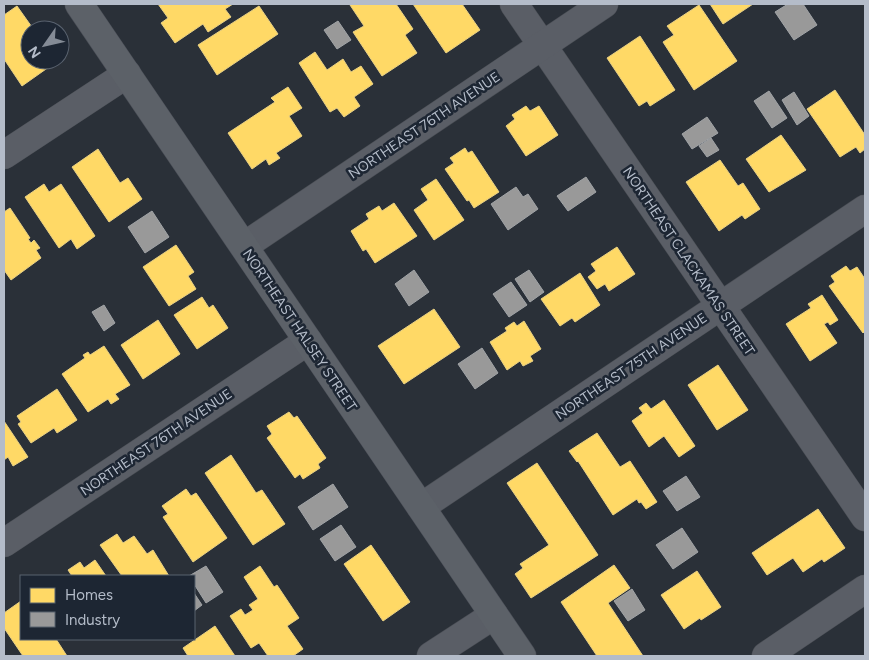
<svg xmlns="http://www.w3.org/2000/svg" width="869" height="660" font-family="Figtree,sans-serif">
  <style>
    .homes { fill: #ffd966; stroke: #e8d084 }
    .industry { fill: #999; stroke: #a1a4a7 }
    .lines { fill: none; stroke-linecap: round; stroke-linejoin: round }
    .minor-casing { stroke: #484c53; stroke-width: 29 }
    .major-casing { stroke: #484c55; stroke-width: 29 }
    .minor { stroke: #5a5e66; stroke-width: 28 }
    .major { stroke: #5c6168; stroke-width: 28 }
    .labels { text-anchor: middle; stroke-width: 5; stroke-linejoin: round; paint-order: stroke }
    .street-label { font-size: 14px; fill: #b4bcc9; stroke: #1d2633 }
  </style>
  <rect width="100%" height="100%" fill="#2a3038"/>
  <g class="homes">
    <polygon points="158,4 233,4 225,9 231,17 208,32 203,24 175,43 161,23 168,18"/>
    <polygon points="353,4 396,4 413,29 405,35 417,53 382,76 353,32 364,26 350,5"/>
    <polygon points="413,4 462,4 480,30 446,53"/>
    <polygon points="710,4 753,4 723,24"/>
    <polygon points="699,5 737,61 694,90 663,42 674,35 667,26"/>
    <polygon points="17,6 34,30 30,30 30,60 55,60 56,62 22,86 4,59 4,15"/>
    <polygon points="259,6 278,34 217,75 198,45"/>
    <polygon points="640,36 675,90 650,106 647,101 639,106 607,58"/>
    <polygon points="315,52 327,70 343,59 351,72 361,66 373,84 354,97 360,106 344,117 337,108 330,112 299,63"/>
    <polygon points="288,87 302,108 289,116 302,136 276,153 280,158 269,165 266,159 252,169 228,133 275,102 271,98"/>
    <polygon points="835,90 865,135 865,149 860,153 856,147 840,157 807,109"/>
    <polygon points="526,106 530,111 539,106 558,135 526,156 506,126 515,119 512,115"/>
    <polygon points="781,135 806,170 769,192 746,159"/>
    <polygon points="465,148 468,153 472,151 499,192 474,208 469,200 467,201 445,169 454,163 450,158"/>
    <polygon points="98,149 120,183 128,178 142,199 109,222 72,167"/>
    <polygon points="720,160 738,186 743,183 760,209 745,219 742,215 719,231 686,182"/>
    <polygon points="436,179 464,220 434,240 414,210 428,200 421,189"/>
    <polygon points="44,184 49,192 61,184 95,236 77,249 71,239 59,248 25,197"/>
    <polygon points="394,203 417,236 375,263 366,249 363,251 351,231 369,219 366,214 379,206 382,211"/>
    <polygon points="10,208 30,238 28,239 31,243 34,240 40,248 36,250 41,258 11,280 4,270 4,212"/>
    <polygon points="176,245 194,272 188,276 196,289 169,306 143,267"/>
    <polygon points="617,247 635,274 609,291 605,284 597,289 588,277 596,271 591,264"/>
    <polygon points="846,266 850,271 857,267 865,279 865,331 863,333 829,286 835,282 831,276"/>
    <polygon points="580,273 600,305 575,322 572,318 560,326 541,299"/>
    <polygon points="822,295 838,320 830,325 828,322 824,324 837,343 810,361 786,324 811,308 808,304"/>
    <polygon points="202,297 209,308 213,305 228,328 197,349 174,315"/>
    <polygon points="434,309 460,347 404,384 378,346"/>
    <polygon points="158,320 180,354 143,379 121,345"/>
    <polygon points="524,321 541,349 530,356 533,361 523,366 520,361 507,370 490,342 507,331 505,328 514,322 517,326"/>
    <polygon points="104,346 130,385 115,394 119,399 111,404 108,399 88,412 62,374 85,358 83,355 88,352 90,355"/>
    <polygon points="718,365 748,410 717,430 688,385"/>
    <polygon points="57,389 77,420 57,433 54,428 31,443 18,424 21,422 17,416"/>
    <polygon points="664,400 695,446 679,457 664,436 649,447 632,421 643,413 639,408 646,403 651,409"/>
    <polygon points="289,412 294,418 297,416 326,458 318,464 320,468 303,479 300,474 295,478 267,438 272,434 267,426"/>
    <polygon points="4,421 28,457 13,466 8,457 4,460"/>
    <polygon points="597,433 620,467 630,461 657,502 646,509 641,502 639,503 637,499 613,515 578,461 577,462 569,451"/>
    <polygon points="231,455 256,493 262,490 285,524 253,545 205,473"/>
    <polygon points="537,463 598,555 531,598 515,574 523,568 520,564 549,545 507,483"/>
    <polygon points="186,489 191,496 196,493 227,538 193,562 163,517 168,514 162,506"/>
    <polygon points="818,509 845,548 824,562 822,559 803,572 793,558 767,575 752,553"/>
    <polygon points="117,534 123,543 134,536 147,554 153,550 169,576 122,576 100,545"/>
    <polygon points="371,545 410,602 383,621 344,564"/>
    <polygon points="95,560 106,576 72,576 68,570 80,562 84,568"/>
    <polygon points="614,565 630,588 608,603 643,656 597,656 561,602"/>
    <polygon points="260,566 274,587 277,585 299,618 287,626 303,649 293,656 268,656 259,643 251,648 230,616 241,609 245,615 253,610 249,605 258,599 244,577"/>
    <polygon points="697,571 721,607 701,620 700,618 684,629 661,595"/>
    <polygon points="21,601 21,639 56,639 67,656 23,656 4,628 4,613"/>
    <polygon points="215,626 235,656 188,656 183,648"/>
  </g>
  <g class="industry">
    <polygon points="788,4 803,4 817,25 794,40 775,12"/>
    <polygon points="338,21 351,40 337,49 324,30"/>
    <polygon points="769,91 787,118 772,128 754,101"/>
    <polygon points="794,92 809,116 797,125 782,100"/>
    <polygon points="707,117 718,133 692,149 682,134"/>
    <polygon points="711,138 719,150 707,157 699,146"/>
    <polygon points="586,177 596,192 568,211 557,196"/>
    <polygon points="516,187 523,197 528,194 538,209 508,230 491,204"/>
    <polygon points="152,211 169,237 145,253 128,227"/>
    <polygon points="414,270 429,292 409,306 395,284"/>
    <polygon points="529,270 544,292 530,302 515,279"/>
    <polygon points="511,282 527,305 509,317 493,294"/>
    <polygon points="104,305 115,323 104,331 92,312"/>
    <polygon points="482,348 498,373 475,389 458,364"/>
    <polygon points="686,476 700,497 677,511 663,491"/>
    <polygon points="333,484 348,507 313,530 298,507"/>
    <polygon points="341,525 356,547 335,561 320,539"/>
    <polygon points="682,528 698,552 673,569 656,545"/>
    <polygon points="206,566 223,592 206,603 194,584 194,576 189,576"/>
    <polygon points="632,589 645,610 628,621 614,601"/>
    <polygon points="194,593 202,605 194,611"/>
  </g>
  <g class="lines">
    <g class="minor-casing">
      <g id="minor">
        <polyline points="514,4 865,517"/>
        <polyline points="4,155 127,74"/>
        <polyline points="244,246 604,4"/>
        <polyline points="421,507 865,209"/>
        <polyline points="4,543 308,341"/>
        <polyline points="431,656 494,615"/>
        <polyline points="766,656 865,589"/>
      </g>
    </g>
    <g class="major-casing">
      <polyline id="major" points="79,4 522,656"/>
    </g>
    <use href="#minor" class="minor"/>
    <use href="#major" class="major"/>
  </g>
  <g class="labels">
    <g class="street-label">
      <text transform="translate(424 125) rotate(-34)" y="5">NORTHEAST 76TH AVENUE</text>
      <text transform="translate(689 261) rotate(56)" y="5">NORTHEAST CLACKAMAS STREET</text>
      <text transform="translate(300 330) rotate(56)" y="5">NORTHEAST HALSEY STREET</text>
      <text transform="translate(631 366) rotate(-34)" y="5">NORTHEAST 75TH AVENUE</text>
      <text transform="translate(156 442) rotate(-34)" y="5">NORTHEAST 76TH AVENUE</text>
    </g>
  </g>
  <rect width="869" height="660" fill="none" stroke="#b4bcc9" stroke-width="10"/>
  <rect x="20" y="575" width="175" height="65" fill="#1d2633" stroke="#59626f"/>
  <rect x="30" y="588" width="25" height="15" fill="#ffd966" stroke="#59626f"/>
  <text x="65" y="600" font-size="15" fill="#b4bcc9">Homes</text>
  <rect x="30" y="612" width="25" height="15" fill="#999999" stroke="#59626f"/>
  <text x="65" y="625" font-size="15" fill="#b4bcc9">Industry</text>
  <g transform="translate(45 45) rotate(236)"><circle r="24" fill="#1d2633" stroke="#59626f"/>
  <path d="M0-4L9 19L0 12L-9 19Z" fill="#848b96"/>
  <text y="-8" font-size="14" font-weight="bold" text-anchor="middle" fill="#b4bcc9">N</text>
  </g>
</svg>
